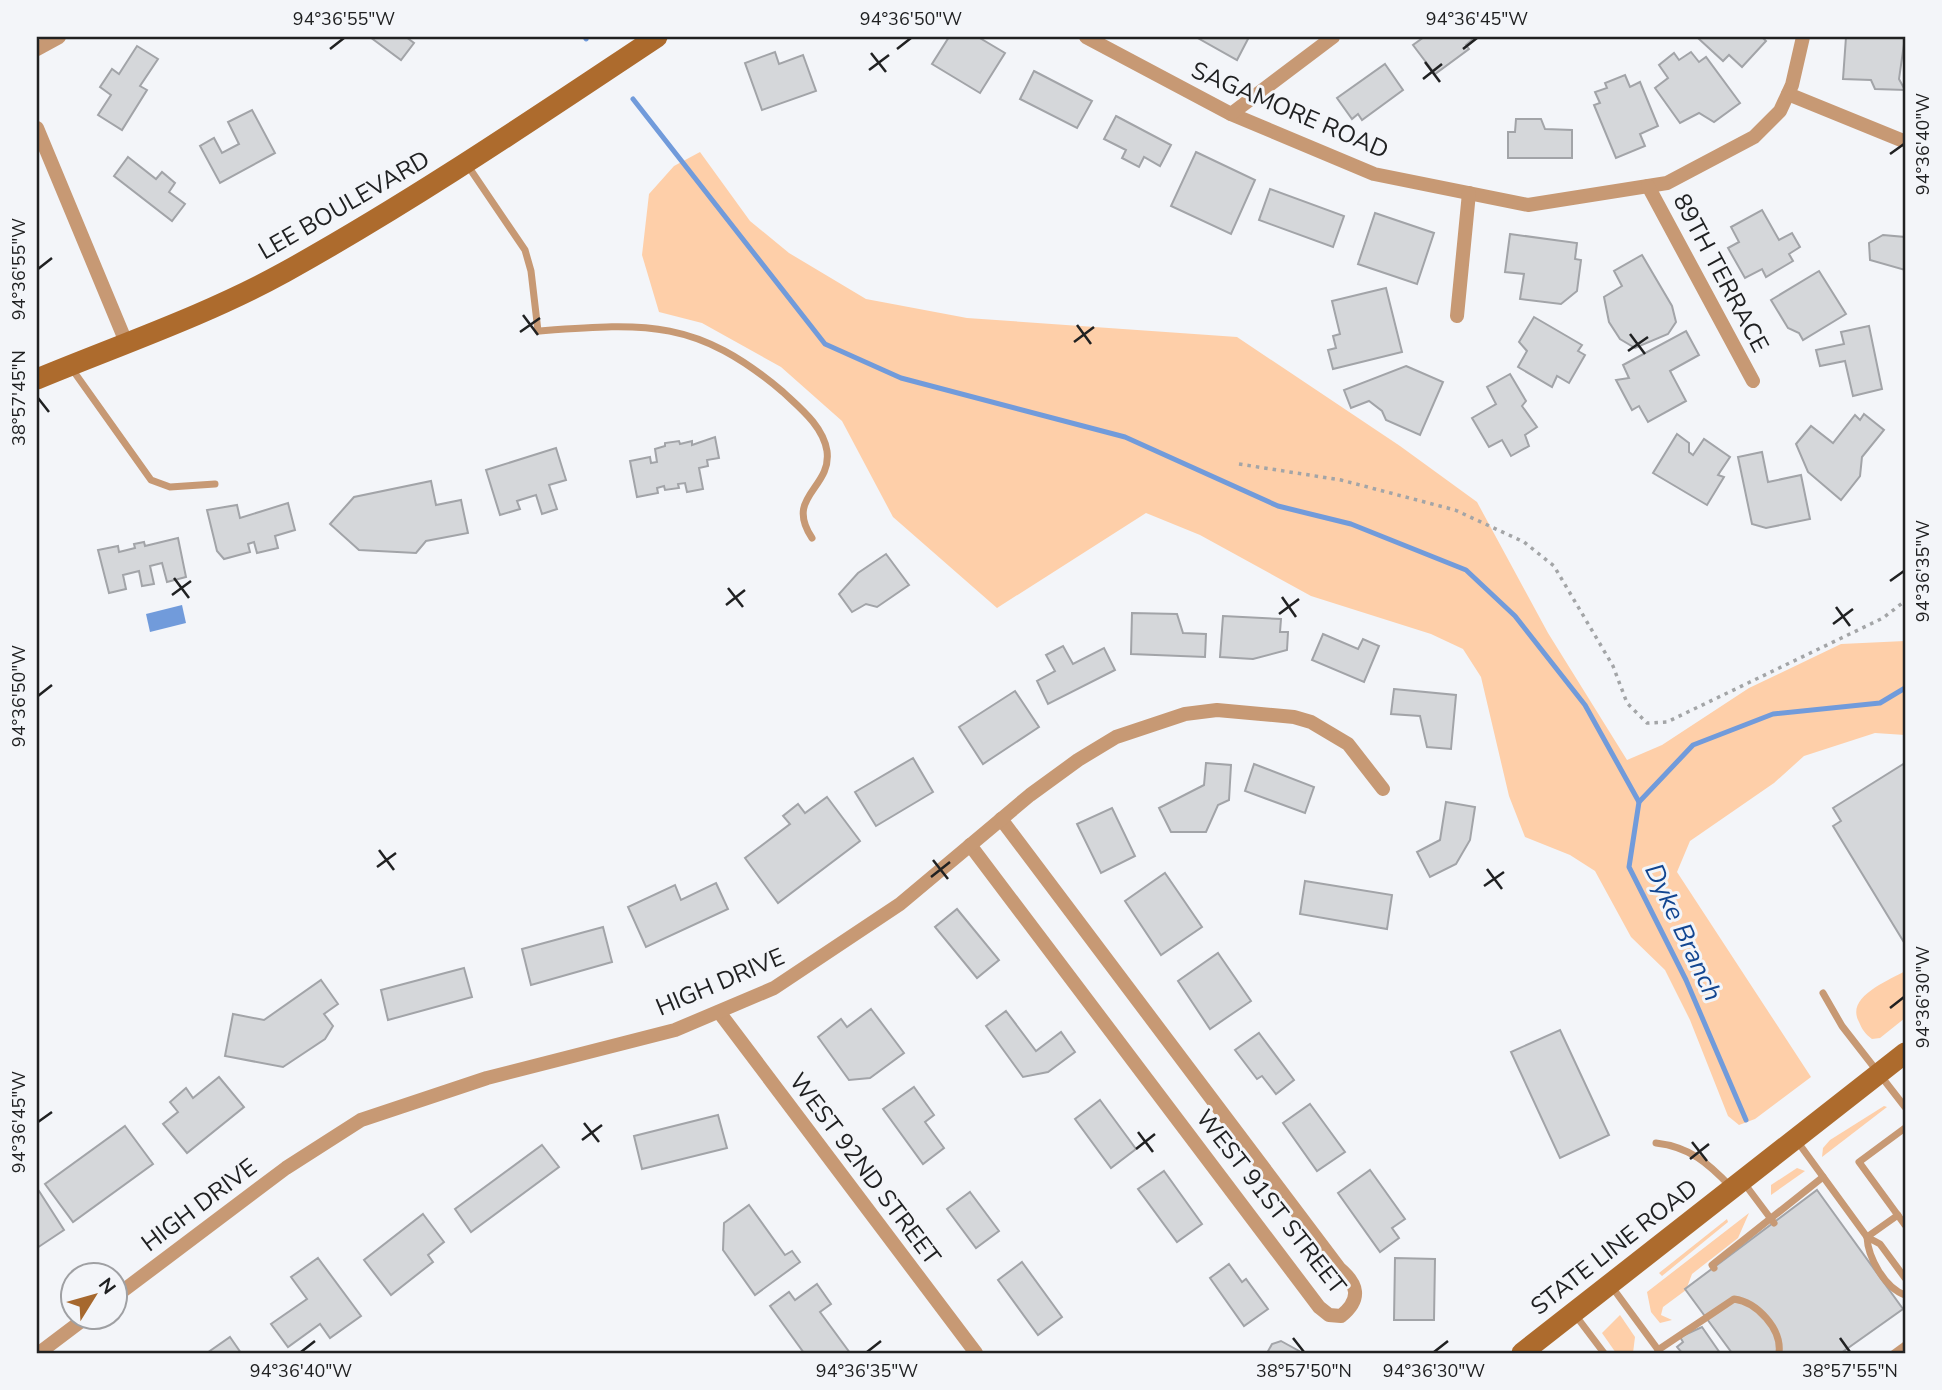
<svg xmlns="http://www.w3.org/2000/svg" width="1942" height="1390" font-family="'Nunito Sans',sans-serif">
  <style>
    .green { fill: #fecfa9 }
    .water { fill: #719bdb }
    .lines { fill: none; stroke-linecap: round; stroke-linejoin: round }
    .stream { stroke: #719bdb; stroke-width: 5 }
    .building { fill: #d5d7da; stroke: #a2a4a8; stroke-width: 2 }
    .path { stroke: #a3a5a7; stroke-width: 3.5; stroke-dasharray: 3.5 5; stroke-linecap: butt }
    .lane { stroke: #c79974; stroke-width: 7 }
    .street { stroke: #c79974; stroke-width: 14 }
    .secondary { stroke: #ad6b2d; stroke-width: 21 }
    .ticks { fill: none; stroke: #202122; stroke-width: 2.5 }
    .labels { text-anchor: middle; stroke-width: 6; stroke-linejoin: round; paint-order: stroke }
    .street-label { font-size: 24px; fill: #202122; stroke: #f3f5f9 }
    .water-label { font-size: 26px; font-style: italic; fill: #114590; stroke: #f3f5f9 }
    .neatline { fill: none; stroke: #202122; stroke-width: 2.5 }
    .ticks-label { font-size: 18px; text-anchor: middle; fill: #202122 }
  </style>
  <rect width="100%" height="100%" fill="#f3f5f9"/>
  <g class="green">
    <polygon points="700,152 750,221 789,253 866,299 967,318 1237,337 1400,446 1477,502 1548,633 1627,760 1662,745 1749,688 1841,644 1905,641 1905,735 1875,733 1804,756 1774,783 1690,841 1677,872 1811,1077 1755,1119 1739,1125 1728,1116 1690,1020 1665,970 1631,937 1595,871 1570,855 1525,837 1509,796 1481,677 1463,649 1431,634 1311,596 1200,535 1146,513 997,608 893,517 842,421 781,367 702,323 659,312 642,255 649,194 674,166"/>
    <path d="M1905,971V1018L1880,1038L1872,1039C1865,1034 1862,1029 1859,1022C1845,997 1888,981 1905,971Z"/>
    <polygon points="1884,1106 1887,1107 1822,1157 1823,1148 1830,1140"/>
    <polygon points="1797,1168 1805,1171 1771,1195 1771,1185"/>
    <polygon points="1749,1213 1738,1238 1692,1274 1686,1290 1663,1307 1661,1315 1672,1320 1660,1323 1651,1312 1647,1292"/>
    <polygon points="1727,1219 1728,1222 1662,1276 1659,1273"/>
    <polygon points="1620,1315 1635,1337 1633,1353 1616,1353 1602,1333"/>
  </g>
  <polygon class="water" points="182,605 186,623 150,632 146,614"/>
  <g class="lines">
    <g class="stream">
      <polyline points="585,37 586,39"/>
      <polyline points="633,99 825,344 901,378 1125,437 1278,506 1351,524 1466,570 1515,616 1585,705 1639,802"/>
      <polyline points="1746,1120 1686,980 1629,867 1639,802 1693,745 1773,714 1880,703 1905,688"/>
    </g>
  </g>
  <g class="building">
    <polygon points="370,37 406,37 414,43 401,60"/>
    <polygon points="949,37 978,37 1005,53 980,93 932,64"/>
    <polygon points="1196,37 1249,37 1237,60"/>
    <polygon points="1424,37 1471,37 1473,39 1466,45 1469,49 1435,74 1413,45"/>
    <polygon points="1701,37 1762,37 1766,41 1742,67 1729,55 1723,61 1699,39"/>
    <polygon points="1846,37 1905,37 1899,79 1905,90 1875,89 1871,80 1843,79"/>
    <polygon points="137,46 158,59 140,86 147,90 122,130 98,115 111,95 100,87 112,69 119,74"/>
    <polygon points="775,52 779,64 803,55 816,91 762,110 745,63"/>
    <polygon points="1691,52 1699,62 1706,57 1740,103 1714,122 1699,113 1680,123 1655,88 1668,78 1659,65 1674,53 1679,60"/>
    <polygon points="1385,64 1403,90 1362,120 1358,114 1352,119 1337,98"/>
    <polygon points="1034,71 1092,101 1077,128 1020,99"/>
    <polygon points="1625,75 1630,87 1640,82 1658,126 1640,134 1645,146 1616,158 1594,105 1600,103 1595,92 1607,88 1605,83"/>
    <polygon points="252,110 275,153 220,183 200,146 214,138 222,153 239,144 228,122"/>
    <polygon points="1116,116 1171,145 1160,166 1144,157 1139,167 1122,158 1126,150 1104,139"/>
    <polygon points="1516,119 1541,119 1545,129 1572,130 1572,158 1508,158 1508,132 1515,132"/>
    <polygon points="1196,152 1255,180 1231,234 1171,206"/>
    <polygon points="128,157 156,179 162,172 175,183 169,192 185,204 172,221 114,176"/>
    <polygon points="1270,189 1344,216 1333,247 1259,220"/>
    <polygon points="1762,210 1779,240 1792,233 1800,247 1789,254 1793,261 1766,277 1762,269 1745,278 1728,248 1739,242 1731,227"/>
    <polygon points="1375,213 1434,233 1417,284 1358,264"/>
    <polygon points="1510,234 1577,243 1575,259 1581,260 1577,291 1561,304 1520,299 1524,274 1505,272"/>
    <polygon points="1883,235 1905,237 1905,270 1870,260 1869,243"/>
    <polygon points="1642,255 1672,306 1676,322 1668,334 1635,348 1620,339 1609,322 1604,297 1622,286 1614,271"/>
    <polygon points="1819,271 1846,314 1803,340 1799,333 1788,328 1771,300"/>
    <polygon points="1386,288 1402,352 1333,369 1328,350 1336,348 1333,336 1340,334 1332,301"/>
    <polygon points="1534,317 1582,345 1578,351 1585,355 1569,383 1557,376 1552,387 1518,367 1527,351 1519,342"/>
    <polygon points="1869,326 1882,389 1853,396 1845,361 1820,366 1816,350 1844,344 1841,332"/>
    <polygon points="1686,331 1699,355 1670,371 1686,401 1648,422 1639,406 1632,410 1616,380 1629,378 1623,365"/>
    <polygon points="1406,366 1443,382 1420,435 1386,420 1382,411 1369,401 1351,408 1344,390"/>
    <polygon points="1510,374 1526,401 1522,406 1537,427 1525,435 1529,446 1511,456 1502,440 1489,447 1472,418 1496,404 1487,387"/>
    <polygon points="1864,414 1884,430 1862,457 1860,476 1841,500 1808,472 1796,444 1811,426 1833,443 1855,415 1860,420"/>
    <polygon points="1677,434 1689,443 1689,452 1693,455 1704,439 1730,457 1718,475 1724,477 1707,505 1653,473"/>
    <polygon points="715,437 719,458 707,460 708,466 699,468 703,489 687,492 685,483 678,484 679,488 665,490 664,486 657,488 658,493 637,497 630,461 650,457 651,463 657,462 655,449 665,446 665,443 679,441 680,444 692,441 692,445"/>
    <polygon points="556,448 566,480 549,485 557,509 542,514 536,495 517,501 520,509 500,515 486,470"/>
    <polygon points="1762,452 1768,482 1801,475 1810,519 1766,528 1752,524 1738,457"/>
    <polygon points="431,481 436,505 461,500 468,533 426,541 416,553 359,550 330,524 354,497"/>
    <polygon points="288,503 295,530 275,536 278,548 257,553 254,542 248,544 250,552 224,559 217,551 207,510 237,505 240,518"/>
    <polygon points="178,538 186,577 167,582 162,563 150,566 154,584 142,586 139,571 123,575 126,589 109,593 98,550 118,546 119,552 135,548 134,544 144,542 145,546"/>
    <polygon points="886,554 909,585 877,607 866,604 852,612 839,594 858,573"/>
    <polygon points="1132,613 1177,614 1183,633 1206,634 1205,657 1131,654"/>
    <polygon points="1223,616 1281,619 1280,632 1288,632 1287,650 1253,659 1220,657"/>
    <polygon points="1323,634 1358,649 1363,639 1379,646 1364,682 1312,660"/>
    <polygon points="1063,646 1073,664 1104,648 1115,670 1048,704 1037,681 1055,671 1046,655"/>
    <polygon points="1394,689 1456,695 1451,749 1427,747 1420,716 1391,714"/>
    <polygon points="1015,691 1039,727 983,764 959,727"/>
    <polygon points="913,758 933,792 876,826 855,792"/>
    <polygon points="1206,763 1231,765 1229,800 1218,805 1206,832 1171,832 1159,808 1204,785"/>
    <polygon points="1905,763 1905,944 1833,826 1841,821 1833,808"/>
    <polygon points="1254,764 1314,787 1305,813 1245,791"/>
    <polygon points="827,797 860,841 778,903 745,858 790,824 783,816 798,804 805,813"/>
    <polygon points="1446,802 1475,807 1470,840 1456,864 1430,877 1417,852 1440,840"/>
    <polygon points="1112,808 1135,856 1101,873 1077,824"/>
    <polygon points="1165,873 1202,927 1161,955 1125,901"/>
    <polygon points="1305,881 1392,895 1387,929 1300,914"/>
    <polygon points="716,883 728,909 646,947 628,907 675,885 681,900"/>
    <polygon points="957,909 999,960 977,978 935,927"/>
    <polygon points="603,927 612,962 531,985 522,949"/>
    <polygon points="1218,953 1251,1001 1210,1029 1178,981"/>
    <polygon points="464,968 472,997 388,1020 381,990"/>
    <polygon points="321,980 338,1004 324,1014 333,1026 325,1039 283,1067 225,1056 233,1014 264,1020"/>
    <polygon points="871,1009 904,1053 870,1078 849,1080 818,1037 841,1019 847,1027"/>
    <polygon points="1006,1011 1036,1051 1061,1032 1075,1052 1048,1072 1023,1077 986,1026"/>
    <polygon points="1560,1030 1609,1135 1560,1158 1511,1052"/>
    <polygon points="1259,1033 1294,1080 1276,1094 1262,1076 1257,1079 1235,1050"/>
    <polygon points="219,1077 244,1107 187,1153 163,1124 178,1112 170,1102 186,1088 193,1098"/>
    <polygon points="914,1087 934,1115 925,1122 944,1148 923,1164 883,1109"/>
    <polygon points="1100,1100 1136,1149 1111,1168 1075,1119"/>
    <polygon points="1310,1104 1345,1152 1317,1171 1283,1123"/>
    <polygon points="718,1115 727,1148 642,1169 634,1136"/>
    <polygon points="125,1126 153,1164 73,1222 45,1184"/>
    <polygon points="542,1145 559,1167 471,1232 455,1209"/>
    <polygon points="1370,1170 1405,1219 1392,1228 1399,1238 1380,1252 1338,1193"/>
    <polygon points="1164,1171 1202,1224 1177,1242 1138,1189"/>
    <polygon points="1817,1190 1903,1309 1841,1353 1732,1353 1685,1289"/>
    <polygon points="39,1191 64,1230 37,1248 37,1192"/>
    <polygon points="970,1192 999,1231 976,1248 947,1209"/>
    <polygon points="749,1205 785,1255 792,1251 800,1262 755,1295 723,1250 724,1223"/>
    <polygon points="423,1214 444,1242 428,1255 433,1262 391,1295 364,1260"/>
    <polygon points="318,1258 361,1316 330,1338 320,1324 288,1347 271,1324 307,1299 291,1277"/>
    <polygon points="1395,1258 1435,1259 1434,1320 1394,1320"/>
    <polygon points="1022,1262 1062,1317 1038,1335 998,1280"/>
    <polygon points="1229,1264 1242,1282 1246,1279 1268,1309 1244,1326 1210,1278"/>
    <polygon points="817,1284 831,1304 820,1312 850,1353 804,1353 770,1306 789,1292 795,1300"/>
    <polygon points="1702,1327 1720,1353 1682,1353 1677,1347 1683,1342 1680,1337"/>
    <polygon points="230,1337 241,1353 207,1353"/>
    <polygon points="1281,1341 1299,1351 1300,1353 1267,1353 1272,1344"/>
  </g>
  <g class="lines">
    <polyline class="path" points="1239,464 1341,480 1455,510 1524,542 1554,566 1613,666 1627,703 1647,723 1667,722 1883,618 1905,601"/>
    <g class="lane">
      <path d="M468,166L525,250L531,271L538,331C645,323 696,318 783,392C800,408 823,426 827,451C832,489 784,496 812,538"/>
      <polyline points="72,369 151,480 170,487 215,484"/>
      <polyline points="1823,993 1842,1026 1905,1107"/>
      <polyline points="1905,1128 1859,1162 1905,1225"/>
      <polyline points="1797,1141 1867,1237 1880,1244 1905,1278"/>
      <path d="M1656,1143C1690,1147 1708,1163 1731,1187"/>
      <polyline points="1744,1183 1774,1223"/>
      <path d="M1867,1237C1868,1258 1885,1288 1905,1295"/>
      <polyline points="1867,1237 1898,1215"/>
      <polyline points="1714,1268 1712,1265 1823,1177"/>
      <polyline points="1612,1287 1659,1351"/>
      <polyline points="1576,1316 1604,1353"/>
      <path d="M1658,1350L1734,1299C1757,1302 1782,1329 1779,1353"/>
      <polyline points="1894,1353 1905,1345"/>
    </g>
    <g class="street">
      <polyline points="1086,37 1231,114 1374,174 1528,205 1667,183 1754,137 1780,111 1792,85 1803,37"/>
      <polyline points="37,49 59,37"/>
      <polyline points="1788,94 1901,140"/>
      <polyline points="1231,114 1333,37"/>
      <polyline points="37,128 126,342"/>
      <polyline points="1648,186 1753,381"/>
      <polyline points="1457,316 1469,193"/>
      <path d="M970,845L1319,1307L1329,1315L1341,1316C1362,1299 1358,1284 1339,1268L1001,819"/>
      <polyline points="719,1012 976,1353"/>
      <polyline points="116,1296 286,1168 361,1120 487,1078 675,1030 774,988 900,904 1030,795 1078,760 1116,737 1185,714 1217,710 1294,717 1311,722 1348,744 1383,789"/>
      <polyline points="39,1353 88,1316"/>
    </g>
    <g class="secondary">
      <path d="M37,379C119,345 207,315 285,272C413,201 535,118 657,37"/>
      <polyline points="1522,1353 1905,1053"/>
    </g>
  </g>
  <path class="ticks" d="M330,49L344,38M897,49L911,38M1463,49L1477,38M871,53L886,72M1425,62L1440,82M869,70L889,55M1423,79L1442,64M1890,154L1904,144M38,269L52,258M523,315L538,335M1077,325L1091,344M520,332L540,318M1630,334L1645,354M1074,342L1094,327M1628,351L1648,337M38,398L49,412M174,578L189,598M1890,581L1904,571M728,588L743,607M172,595L191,581M1282,597L1296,617M726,605L745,590M1836,607L1850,626M1279,614L1299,599M1833,624L1853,609M38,696L52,685M379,850L394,870M933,860L948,879M377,867L396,853M1487,869L1502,889M931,877L950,862M1484,886L1504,872M1890,1008L1904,997M38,1122L52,1112M584,1123L599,1142M1138,1132L1153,1152M582,1140L602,1125M1692,1142L1707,1161M1136,1149L1155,1134M1690,1159L1709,1144M1293,1338L1304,1352M1840,1338L1850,1352M301,1352L315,1341M867,1352L881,1341M1434,1352L1448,1341"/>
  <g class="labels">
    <g class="street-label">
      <text transform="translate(1290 110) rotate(23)" y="8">SAGAMORE ROAD</text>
      <text transform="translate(344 205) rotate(-30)" y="8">LEE BOULEVARD</text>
      <text transform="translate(1721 273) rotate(62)" y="8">89TH TERRACE</text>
      <text transform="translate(720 982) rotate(-23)" y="8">HIGH DRIVE</text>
      <text transform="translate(865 1169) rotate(53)" y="8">WEST 92ND STREET</text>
      <text transform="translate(1271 1202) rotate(52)" y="8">WEST 91ST STREET</text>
      <text transform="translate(199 1205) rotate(-37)" y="8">HIGH DRIVE</text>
      <text transform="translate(1614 1247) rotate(-38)" y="8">STATE LINE ROAD</text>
    </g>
    <g class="water-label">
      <text transform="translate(1684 932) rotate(65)" y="9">Dyke Branch</text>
    </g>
  </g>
  <rect width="1942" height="1390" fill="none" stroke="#f3f5f9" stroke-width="77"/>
  <g transform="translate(94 1296) rotate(53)"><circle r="33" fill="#f3f5f9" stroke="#9fa0a3" stroke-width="2"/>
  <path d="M0-5L12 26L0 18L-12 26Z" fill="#a6682e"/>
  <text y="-10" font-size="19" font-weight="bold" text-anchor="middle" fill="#202122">N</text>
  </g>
  <rect x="38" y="38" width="1866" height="1314" class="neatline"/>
  <g class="ticks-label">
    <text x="344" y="25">94°36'55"W</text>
    <text x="911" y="25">94°36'50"W</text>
    <text x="1477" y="25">94°36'45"W</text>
    <text transform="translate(1923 144) rotate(-90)" y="6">94°36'40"W</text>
    <text transform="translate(19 269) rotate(-90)" y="6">94°36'55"W</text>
    <text transform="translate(19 398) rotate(-90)" y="6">38°57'45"N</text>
    <text transform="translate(1923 571) rotate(-90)" y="6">94°36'35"W</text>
    <text transform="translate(19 696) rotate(-90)" y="6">94°36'50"W</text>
    <text transform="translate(1923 997) rotate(-90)" y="6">94°36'30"W</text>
    <text transform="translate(19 1122) rotate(-90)" y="6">94°36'45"W</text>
    <text x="301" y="1377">94°36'40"W</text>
    <text x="867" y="1377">94°36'35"W</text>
    <text x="1304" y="1377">38°57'50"N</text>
    <text x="1434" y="1377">94°36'30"W</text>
    <text x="1850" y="1377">38°57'55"N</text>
  </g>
</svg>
